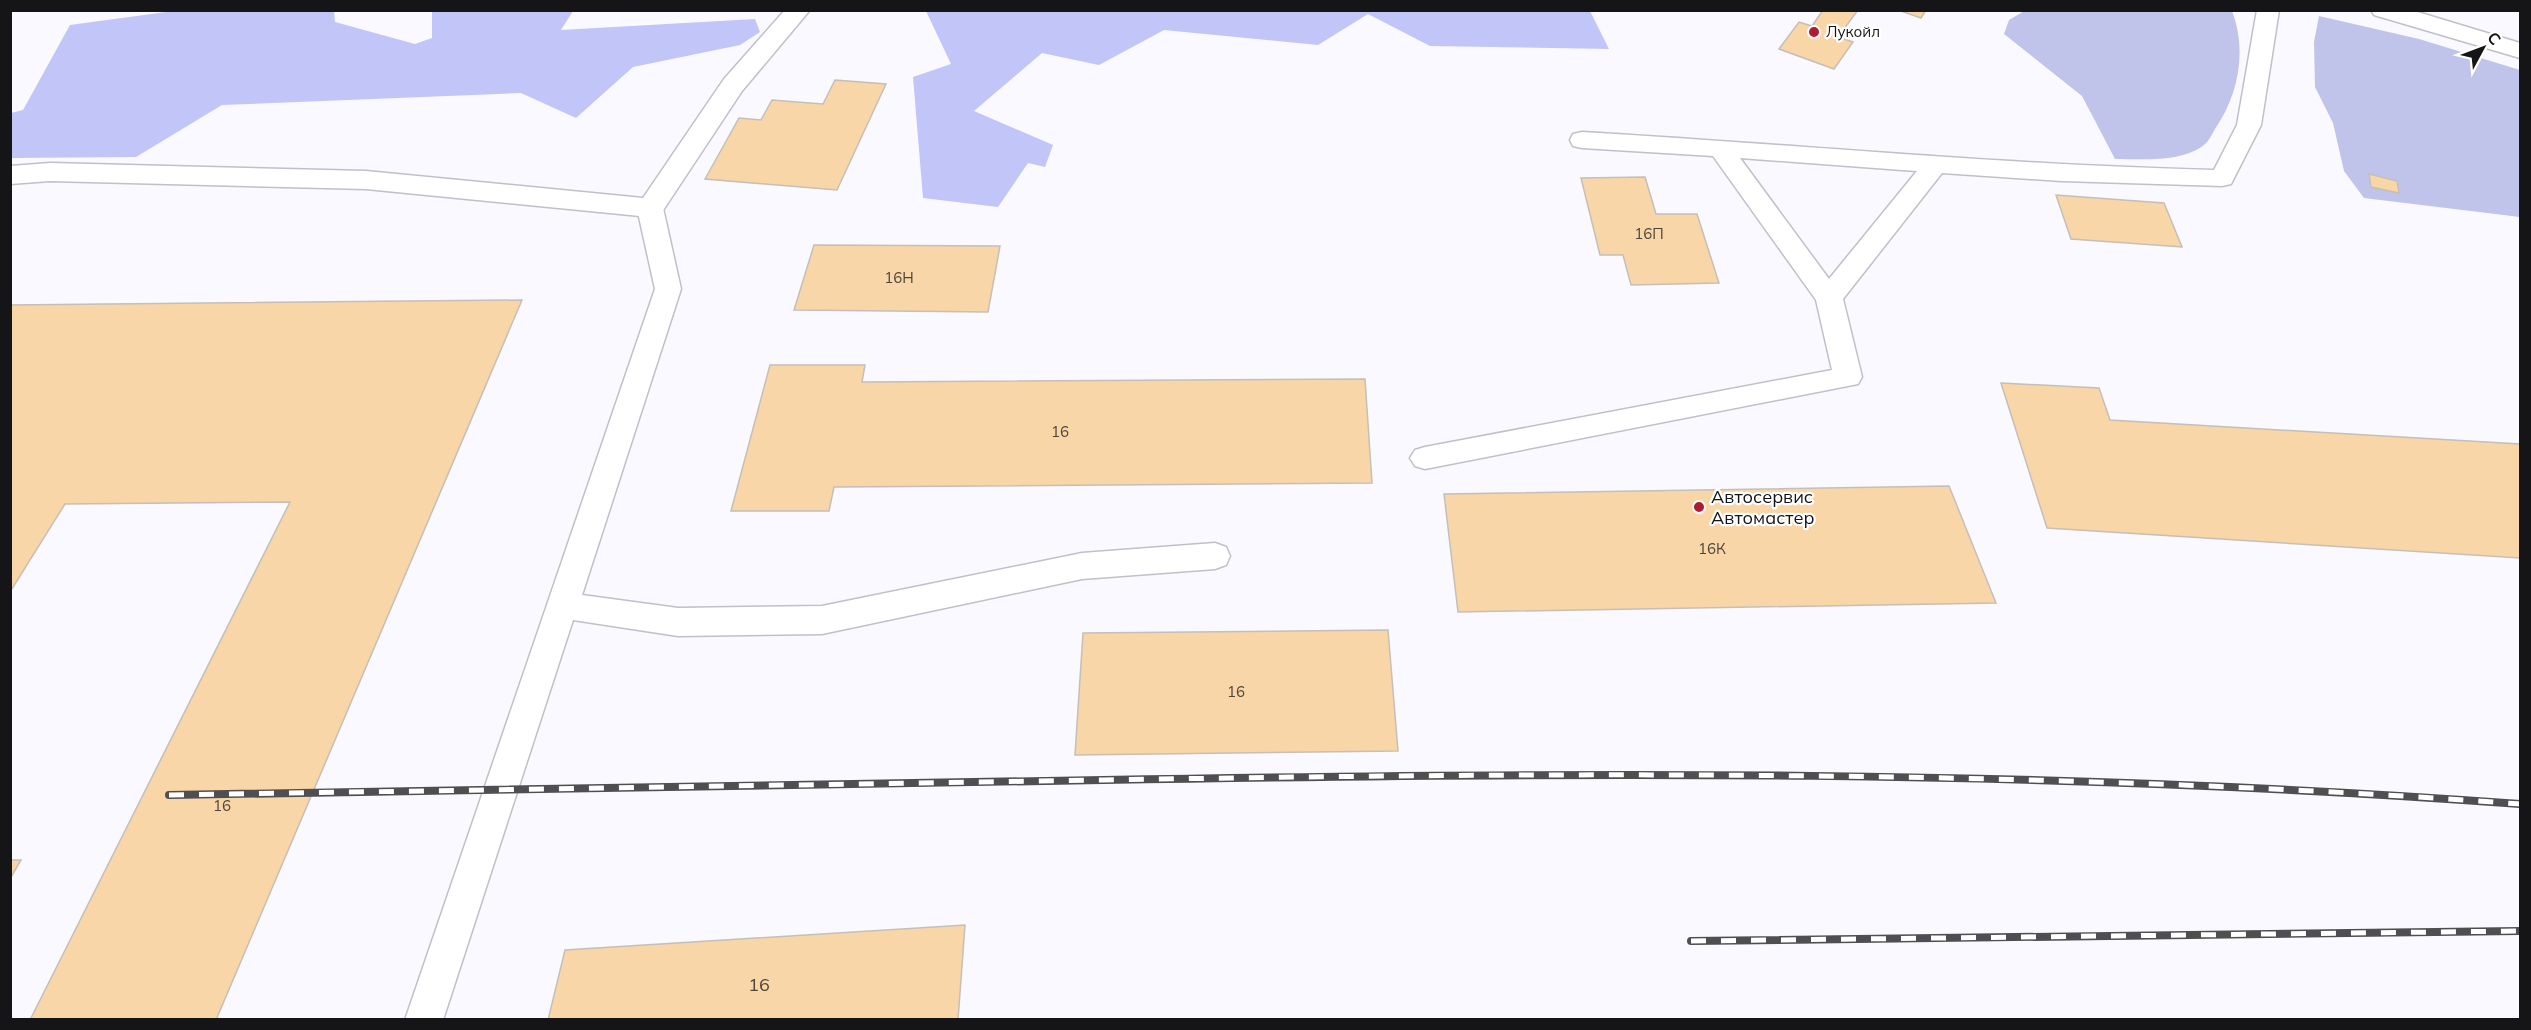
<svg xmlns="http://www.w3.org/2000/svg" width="2531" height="1030" font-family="Mulish,sans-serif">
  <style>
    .green { fill: #c0c3ea }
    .forest { fill: #c1c5f8 }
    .building { fill: #f8d6a7; stroke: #c5bfb7; stroke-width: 1.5 }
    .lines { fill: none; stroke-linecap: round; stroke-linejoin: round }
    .lane-casing { stroke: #bfc0c9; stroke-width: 3 }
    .street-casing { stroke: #bfc0c9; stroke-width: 3 }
    .secondary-casing { stroke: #bfc0c9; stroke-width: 3 }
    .lane { fill: #fff; fill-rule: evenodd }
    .street { fill: #fff; fill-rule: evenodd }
    .secondary { fill: #fff; fill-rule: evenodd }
    .rail-casing { stroke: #4f4f53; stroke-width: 8 }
    .rail { stroke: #fff; stroke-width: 5; stroke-dasharray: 15; stroke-linecap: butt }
    .poi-dot { fill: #af1a34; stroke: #fff; stroke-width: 2 }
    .labels { text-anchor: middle; stroke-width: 4.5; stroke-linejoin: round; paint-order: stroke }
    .far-poi-label { font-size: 15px; fill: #151518; stroke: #fff; text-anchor: start }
    .number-label { font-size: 15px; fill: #4e453c }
    .poi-label { font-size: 18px; fill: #151518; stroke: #fff; text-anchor: start }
    .near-number-label { font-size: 18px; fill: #4e453c }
  </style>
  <rect width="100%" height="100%" fill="#f9f9ff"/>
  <g class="green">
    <path d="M2026,10L2232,11C2247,50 2239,94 2215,129C2212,134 2209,141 2205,144C2183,163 2141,159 2115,159L2082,96L2004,34L2009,20Z"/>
    <polygon points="2319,16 2419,39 2520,70 2520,217 2364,198 2344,171 2333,123 2315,87 2314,42"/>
  </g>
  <g class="forest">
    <polygon points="432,11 573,11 561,30 755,19 760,32 740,45 633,67 576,118 521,93 222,105 136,157 11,158 11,113 23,110 70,25 181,10 334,11 335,22 415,44 432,38"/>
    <polygon points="926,11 1590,11 1609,49 1430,46 1368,14 1318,45 1164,30 1099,65 1042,53 974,111 1053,145 1045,167 1028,163 998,207 923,198 913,77 951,64"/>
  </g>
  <g class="building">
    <polygon points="1823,10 1858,10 1838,37 1853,42 1834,69 1779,49 1799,22 1812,26"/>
    <polygon points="1898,10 1926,10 1921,18"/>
    <polygon points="835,80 886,84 837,190 705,179 739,118 761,120 772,100 823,104"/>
    <polygon points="2369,174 2397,181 2399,193 2371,187"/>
    <polygon points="1645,177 1656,214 1697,214 1719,283 1631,285 1623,255 1600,255 1581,178"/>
    <polygon points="2056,195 2164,203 2182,247 2071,239"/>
    <polygon points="814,245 1000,246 988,312 794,310"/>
    <polygon points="522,300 216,1020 30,1020 290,502 65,504 10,592 10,305"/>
    <polygon points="770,365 865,365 862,382 1365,379 1372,483 834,487 829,511 731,511"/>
    <polygon points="2001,383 2099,388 2110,420 2520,444 2520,558 2047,528"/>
    <polygon points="1949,486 1996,603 1458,612 1444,494"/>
    <polygon points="1388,630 1398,751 1075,755 1083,633"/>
    <polygon points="10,860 21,860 10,879"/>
    <polygon points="965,925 958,1020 548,1020 565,950"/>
  </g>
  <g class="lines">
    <g class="lane-casing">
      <g id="lane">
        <path d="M2257,10H2279L2261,125L2231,184L2222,186L2062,181L1942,173L1843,299L1862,377L1858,384L1425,469L1415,466L1410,458L1415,450L1425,447L1832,370L1816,300L1713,156L1582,148L1573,146L1570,140L1573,134L1582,132C1792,144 2003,165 2214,170L2237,125ZM1740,158L1902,170L1917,171L1829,279Z"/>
        <polygon points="650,199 659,202 663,208 681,289 582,595 678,608 822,606 1082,553 1215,543 1226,547 1230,556 1226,565 1215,569 1082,579 822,634 678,636 573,620 443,1020 405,1020 655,289 637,208 641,202"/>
      </g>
    </g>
    <g class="street-casing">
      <polygon id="street" points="785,10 810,10 742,91 660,215 650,217 366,189 50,181 10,184 10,166 50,163 366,171 643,198 724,79"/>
    </g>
    <g class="secondary-casing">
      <polygon id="secondary" points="2371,10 2411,10 2520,43 2520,58 2374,15"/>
    </g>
    <use href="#lane" class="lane"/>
    <use href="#street" class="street"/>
    <use href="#secondary" class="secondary"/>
    <g class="rail-casing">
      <g id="rail">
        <path d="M169,795C480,790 791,785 1103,780C1575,772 2048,769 2520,804"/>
        <polyline points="1691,941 2520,931"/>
      </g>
    </g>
    <use href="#rail" class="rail"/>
  </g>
  <g class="poi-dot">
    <circle cx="1814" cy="32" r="6"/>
    <circle cx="1699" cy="507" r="6"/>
  </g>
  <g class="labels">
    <g class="far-poi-label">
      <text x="1826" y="37">Лукойл</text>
    </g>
    <g class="number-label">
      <text x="1649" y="239">16П</text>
      <text x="899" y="283">16Н</text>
      <text x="1060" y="437">16</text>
      <text x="1712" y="554">16К</text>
      <text x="1236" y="697">16</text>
      <text x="222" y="811">16</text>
    </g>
    <g class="poi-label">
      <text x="1711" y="503">Автосервис<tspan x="1711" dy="21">Автомастер</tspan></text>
    </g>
    <g class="near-number-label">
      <text x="759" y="991">16</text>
    </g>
  </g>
  <rect width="2531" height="1030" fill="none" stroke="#151518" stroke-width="24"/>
  <g transform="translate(2483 48) rotate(49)" stroke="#ffffff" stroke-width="4.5" paint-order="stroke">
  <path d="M0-4.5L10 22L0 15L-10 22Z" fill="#151518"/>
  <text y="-9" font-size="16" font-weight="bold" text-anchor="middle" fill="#151518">С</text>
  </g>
</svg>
